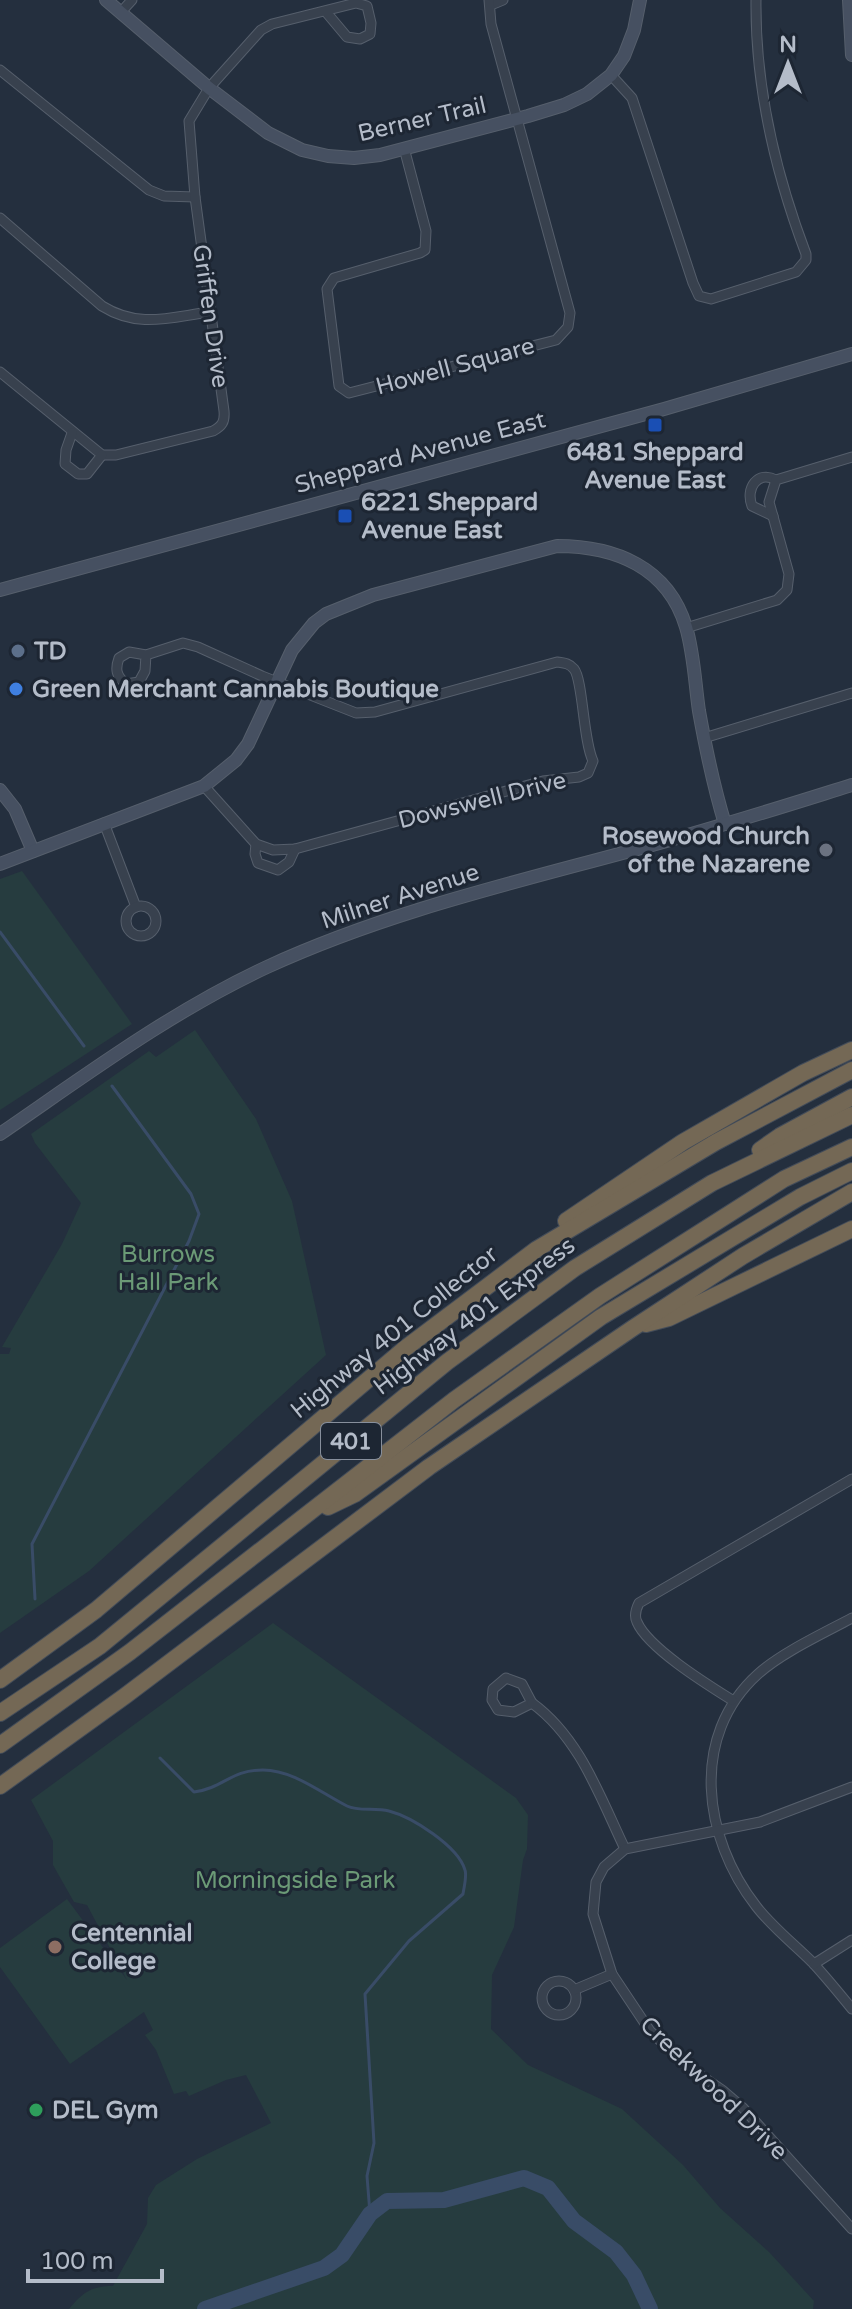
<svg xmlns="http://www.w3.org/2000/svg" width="852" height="2309" font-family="'Varela Round',sans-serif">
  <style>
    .green { fill: #263c3f }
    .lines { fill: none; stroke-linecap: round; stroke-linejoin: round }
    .stream { stroke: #394c67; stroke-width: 3 }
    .river { stroke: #394c67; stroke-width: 16 }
    .street-casing { stroke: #565f6c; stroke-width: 11 }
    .secondary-casing { stroke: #565f6c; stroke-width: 14 }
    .highway-casing { stroke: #434c59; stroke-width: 18 }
    .street { stroke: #38414e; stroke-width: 9 }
    .secondary { stroke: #465061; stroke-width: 12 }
    .highway { stroke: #746855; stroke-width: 16 }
    .transit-dot { fill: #1a4fb4; stroke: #1d2633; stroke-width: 3 }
    .service-dot { fill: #5c6f8a; stroke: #1d2633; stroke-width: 3 }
    .shop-dot { fill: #3f7fe0; stroke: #1d2633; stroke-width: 3 }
    .worship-dot { fill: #6b7280; stroke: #1d2633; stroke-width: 3 }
    .education-dot { fill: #8d6e63; stroke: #1d2633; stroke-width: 3 }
    .leisure-dot { fill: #2e9e5b; stroke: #1d2633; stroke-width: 3 }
    .labels { text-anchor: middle; stroke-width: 6; stroke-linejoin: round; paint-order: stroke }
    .shield { fill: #1d2633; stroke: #878f9c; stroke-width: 2 }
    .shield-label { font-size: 22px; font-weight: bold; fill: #b4bcc9 }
    .street-label { font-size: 24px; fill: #b4bcc9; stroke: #1d2633 }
    .poi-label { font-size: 24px; font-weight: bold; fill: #b4bcc9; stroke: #1d2633; text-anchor: start }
    .park-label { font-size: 24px; fill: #6b9a76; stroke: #1d2633 }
  </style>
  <rect width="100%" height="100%" fill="#242f3e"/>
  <g class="green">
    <polygon points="22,871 132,1024 0,1110 0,879"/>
    <polygon points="195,1030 256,1119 292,1201 326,1355 89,1571 0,1633 0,1354 9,1354 11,1348 2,1347 62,1244 81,1203 35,1143 31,1134 149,1051 156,1057"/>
    <path d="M273,1623L516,1798L528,1815L527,1849L523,1860L514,1927L492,1975L491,2029L528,2065L622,2109L683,2165L720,2208L769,2252L814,2301L813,2309H69C83,2292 92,2286 113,2286L147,2224L148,2198L156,2185L197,2159L271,2123L246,2075L226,2080L189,2096L186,2091L174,2094L156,2050L145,2035L153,2030L144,2012L70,2064L0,1967V1948L67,1899L127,1980L87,1905L74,1902L53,1865V1841L31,1800Z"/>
  </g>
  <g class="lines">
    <g class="stream">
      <polyline points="0,932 84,1046"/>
      <polyline points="35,1599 32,1544 189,1241 199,1214 191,1194 112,1086"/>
      <path d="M160,1758L194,1792C224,1788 230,1770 263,1770C293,1770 321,1793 347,1806C359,1812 375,1807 389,1811C412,1817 458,1846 465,1870C467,1876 464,1887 463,1894L409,1941L365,1994L374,2143L367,2176L370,2214"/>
    </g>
    <polyline class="river" points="205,2309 324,2268 342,2255 370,2214 387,2201 444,2200 524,2178 548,2188 574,2221 616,2252 634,2275 650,2309"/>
    <g class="street-casing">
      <g id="street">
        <polyline points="491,5 503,0"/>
        <polyline points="121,12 132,0"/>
        <polyline points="0,70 149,190 164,196 195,197"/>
        <path d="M611,75L632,98L693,283L699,296L711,299L796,272L806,260V254C775,172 755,88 756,0"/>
        <polyline points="404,148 426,231 425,250 420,253 334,278 327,289 339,386 349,393 556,340 568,327 570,313 491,24 489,0"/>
        <path d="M0,218L102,306C139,329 170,317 210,312"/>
        <path d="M0,372L102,455H116L213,431C222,426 225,422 224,411L195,197L189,121L209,88L261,30L272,24L356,3L367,6L371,23L370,34L360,39L347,37L326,12"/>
        <polyline points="72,433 66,450 65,464 78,474 87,474 102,455"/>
        <path d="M773,516L752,506C745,488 758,470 776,480"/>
        <polyline points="686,628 777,600 787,590 789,574 769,502 776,480 852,457"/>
        <path d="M146,655L145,671L139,682L126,684C116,676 115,669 119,658L129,652L146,655L183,643L198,647L262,676L356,713L375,712L557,662C564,663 569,663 574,669C583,680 583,740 593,761L588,773L579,777L543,781L295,849L273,850L256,844L204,786"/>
        <polyline points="704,738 852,693"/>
        <polyline points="104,823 136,907"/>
        <polyline points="256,844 255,854 258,863 278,870 289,862 295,849"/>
        <circle cx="141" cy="921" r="15"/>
        <path d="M852,1618C824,1633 781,1653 758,1674C689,1736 703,1838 756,1906C772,1927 794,1944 812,1962C826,1977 839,1993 852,2009"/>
        <polygon points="506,1678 522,1684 532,1703 514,1712 498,1710 492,1700 493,1689"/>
        <path d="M732,1700C708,1685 648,1648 637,1622C634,1616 636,1609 639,1603L852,1479"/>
        <path d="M532,1703C580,1738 600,1797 625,1849"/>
        <polyline points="852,1787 760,1822 625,1849 604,1867 596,1882 593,1914 612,1974 650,2031 687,2066 722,2090 743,2108 852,2229"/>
        <polyline points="814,1964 852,1940"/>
        <circle cx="559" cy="1998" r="17"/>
        <polyline points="574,1990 612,1974"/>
      </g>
    </g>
    <g class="secondary-casing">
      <g id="secondary">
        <polyline points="106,0 209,88 268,133 302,150 328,156 354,158 380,155 528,116 564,105 587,94 611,75 624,56 634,30 640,0"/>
        <polyline points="849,0 852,55"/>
        <polyline points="0,590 664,409 852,354"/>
        <polyline points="0,790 15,809 33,851"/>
        <path d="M0,864L204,786L236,760L248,744L292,650L314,623L326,614L373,595L557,546C615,546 668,567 686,627C694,654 695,684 699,711C706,750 714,788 725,824"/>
        <path d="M0,1134C86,1075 172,1011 267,967C380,915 500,886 619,854C697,834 775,809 852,785"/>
      </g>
    </g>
    <g class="highway-casing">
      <g id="highway">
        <polyline points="760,1150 780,1136 852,1097"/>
        <polyline points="566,1221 683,1142 803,1073 852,1050"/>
        <polyline points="646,1324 669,1318 852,1229"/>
        <polyline points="328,1507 355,1494 601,1317 800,1197 852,1171"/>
        <polyline points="0,1680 96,1610 403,1350 537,1249 716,1142 852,1070"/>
        <polyline points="0,1713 100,1646 447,1362 575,1268 712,1183 852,1115"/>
        <polyline points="0,1745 130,1652 454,1400 600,1296 784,1179 852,1147"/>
        <polyline points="0,1786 125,1696 429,1467 633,1328 743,1256 852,1192"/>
      </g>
    </g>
    <use href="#street" class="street"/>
    <use href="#secondary" class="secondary"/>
    <use href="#highway" class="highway"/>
  </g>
  <g class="transit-dot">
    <rect x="647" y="417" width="16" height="16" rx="4"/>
    <rect x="337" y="508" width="16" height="16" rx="4"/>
  </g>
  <circle class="service-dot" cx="18" cy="651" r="8"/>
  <circle class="shop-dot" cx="16" cy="689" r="8"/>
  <circle class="worship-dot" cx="826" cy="850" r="8"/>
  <circle class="education-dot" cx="55" cy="1947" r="8"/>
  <circle class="leisure-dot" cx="36" cy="2110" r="8"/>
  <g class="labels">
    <rect class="shield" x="321" y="1423" width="60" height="36" rx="6"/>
    <g class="shield-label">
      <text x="351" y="1449">401</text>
    </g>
    <g class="street-label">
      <text transform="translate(422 119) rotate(-13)" y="8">Berner Trail</text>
      <text transform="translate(211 316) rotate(82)" y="8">Griffen Drive</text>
      <text transform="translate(455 366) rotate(-15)" y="8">Howell Square</text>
      <text transform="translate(420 452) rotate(-15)" y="8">Sheppard Avenue East</text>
      <text transform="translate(482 800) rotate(-14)" y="8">Dowswell Drive</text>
      <text transform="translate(400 896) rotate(-18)" y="8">Milner Avenue</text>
      <text transform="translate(474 1316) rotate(-37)" y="8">Highway 401 Express</text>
      <text transform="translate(394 1332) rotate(-39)" y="8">Highway 401 Collector</text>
      <text transform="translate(714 2088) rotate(44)" y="8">Creekwood Drive</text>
    </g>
    <g class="poi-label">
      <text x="655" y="460" text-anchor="middle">6481 Sheppard<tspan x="655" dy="28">Avenue East</tspan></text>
      <text x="361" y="510">6221 Sheppard<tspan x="361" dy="28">Avenue East</tspan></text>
      <text x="34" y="659">TD</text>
      <text x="32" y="697">Green Merchant Cannabis Boutique</text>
      <text x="810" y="844" text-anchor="end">Rosewood Church<tspan x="810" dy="28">of the Nazarene</tspan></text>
      <text x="71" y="1941">Centennial<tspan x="71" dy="28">College</tspan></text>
      <text x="52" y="2118">DEL Gym</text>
    </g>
    <g class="park-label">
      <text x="168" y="1262">Burrows<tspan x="168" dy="28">Hall Park</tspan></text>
      <text x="295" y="1888">Morningside Park</text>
    </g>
  </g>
  <g transform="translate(788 64)" stroke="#1d2633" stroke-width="6" paint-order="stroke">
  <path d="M0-6L14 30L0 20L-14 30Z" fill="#b4bcc9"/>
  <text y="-12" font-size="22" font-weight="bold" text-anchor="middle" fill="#b4bcc9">N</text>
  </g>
  <path d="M28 2269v12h134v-12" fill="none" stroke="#b4bcc9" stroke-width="4"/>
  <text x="40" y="2269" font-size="24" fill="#b4bcc9" stroke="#1d2633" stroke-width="6" paint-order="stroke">100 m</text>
</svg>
